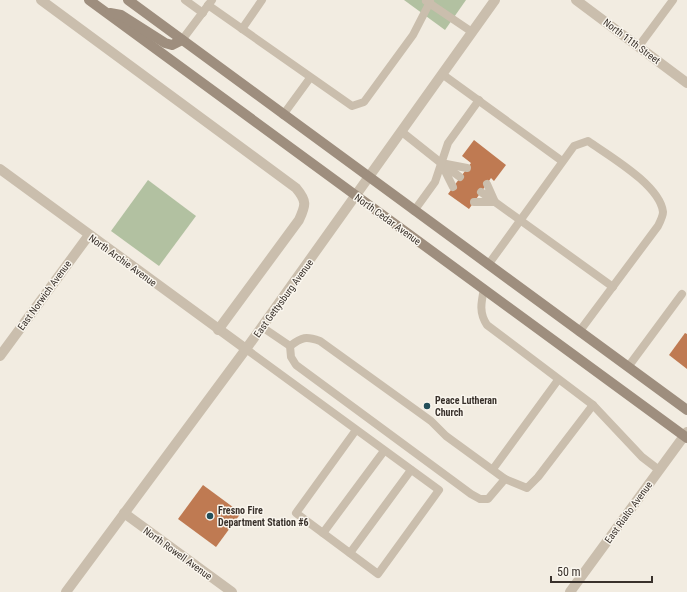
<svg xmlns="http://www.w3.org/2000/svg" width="687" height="592" font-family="'Roboto Condensed',sans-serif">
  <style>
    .green { fill: #b2c1a1 }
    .building { fill: #bf7a52 }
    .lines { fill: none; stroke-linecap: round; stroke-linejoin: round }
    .service { stroke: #cabead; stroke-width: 8 }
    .minor { stroke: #cabead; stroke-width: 10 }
    .tertiary { stroke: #cabead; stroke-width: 10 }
    .secondary { stroke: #9e8e7e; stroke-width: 10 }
    .poi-dot { fill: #234e59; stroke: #faf6ee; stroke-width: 1.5 }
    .labels { text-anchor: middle; stroke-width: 3; stroke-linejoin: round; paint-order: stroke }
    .street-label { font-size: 10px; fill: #39312b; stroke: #faf6ee }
    .poi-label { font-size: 10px; font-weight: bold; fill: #39312b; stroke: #faf6ee; text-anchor: start }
  </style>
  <rect width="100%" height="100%" fill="#f2ece1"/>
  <g class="green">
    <polygon points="404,0 466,0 445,30"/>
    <polygon points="148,180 196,216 159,266 111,231"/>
  </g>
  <g class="building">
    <polygon points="474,140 506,165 494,181 491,178 469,209 448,194 471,163 462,156"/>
    <polygon points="685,333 687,334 687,369 669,355"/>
    <polygon points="203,485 241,513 216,547 178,519"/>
  </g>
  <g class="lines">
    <g class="service">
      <polyline points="185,0 203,13"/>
      <polyline points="426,1 472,32"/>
      <polyline points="208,5 352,106 364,102 413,35 430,2"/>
      <polyline points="242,29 262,0"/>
      <polyline points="182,40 212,0"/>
      <polyline points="639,46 673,0"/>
      <polyline points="442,74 562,161"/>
      <polyline points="283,115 310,78"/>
      <polyline points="402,132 441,163 467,168"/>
      <polyline points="453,187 441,163 460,177"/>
      <polyline points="481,192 495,202 487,184"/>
      <polyline points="474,202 495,202 613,287"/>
      <polyline points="414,211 435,182 448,143 479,100"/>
      <path d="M488,265L574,146L588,141C609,156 660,185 663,212C663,216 660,222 658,226L579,332"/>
      <path d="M484,289C481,303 479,313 487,325L593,405L642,457L659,470"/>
      <polyline points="262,327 290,346 291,357 296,365 471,494 480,499 488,499 505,479"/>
      <path d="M290,346C302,337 306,336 320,341L431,421L446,436L505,479L527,488L538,477L593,405"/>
      <polyline points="246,349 439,490 378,574 296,513 356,430"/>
      <polyline points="628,367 682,294"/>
      <polyline points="493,469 558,380"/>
      <polyline points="323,533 384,451"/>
      <polyline points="350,553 411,470"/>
    </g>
    <g class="minor">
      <path d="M41,0L296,188C307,201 306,205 299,220L218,330"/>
      <polyline points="576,0 687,83"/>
      <polyline points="0,169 246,349"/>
      <polyline points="0,356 89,235"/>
      <polyline points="124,513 232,592"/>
      <polyline points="570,592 687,432"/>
    </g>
    <polyline class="tertiary" points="66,592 246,349 495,0"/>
    <g class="secondary">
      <polyline points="89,0 687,438"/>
      <polyline points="128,0 687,410"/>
      <polyline points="110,13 121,15 165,43 172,45 182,40"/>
    </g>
  </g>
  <g class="poi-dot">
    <circle cx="427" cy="406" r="4"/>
    <circle cx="210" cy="516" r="4"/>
  </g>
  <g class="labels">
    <g class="street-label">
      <text transform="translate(632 41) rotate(37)" y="4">North 11th Street</text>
      <text transform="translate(388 219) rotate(36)" y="4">North Cedar Avenue</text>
      <text transform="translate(123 260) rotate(36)" y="4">North Archie Avenue</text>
      <text transform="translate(44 295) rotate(-54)" y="4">East Norwich Avenue</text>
      <text transform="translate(283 298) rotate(-54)" y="4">East Gettysburg Avenue</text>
      <text transform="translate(628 512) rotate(-54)" y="4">East Rialto Avenue</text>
      <text transform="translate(178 553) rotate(36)" y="4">North Rowell Avenue</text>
    </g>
    <g class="poi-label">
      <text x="435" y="404">Peace Lutheran<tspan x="435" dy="12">Church</tspan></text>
      <text x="218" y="514">Fresno Fire<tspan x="218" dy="12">Department Station #6</tspan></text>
    </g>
  </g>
  <path d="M551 576v6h101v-6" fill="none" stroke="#39312b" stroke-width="2"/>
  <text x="557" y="576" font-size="12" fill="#39312b" stroke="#faf6ee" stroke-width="3" paint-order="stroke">50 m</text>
</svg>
